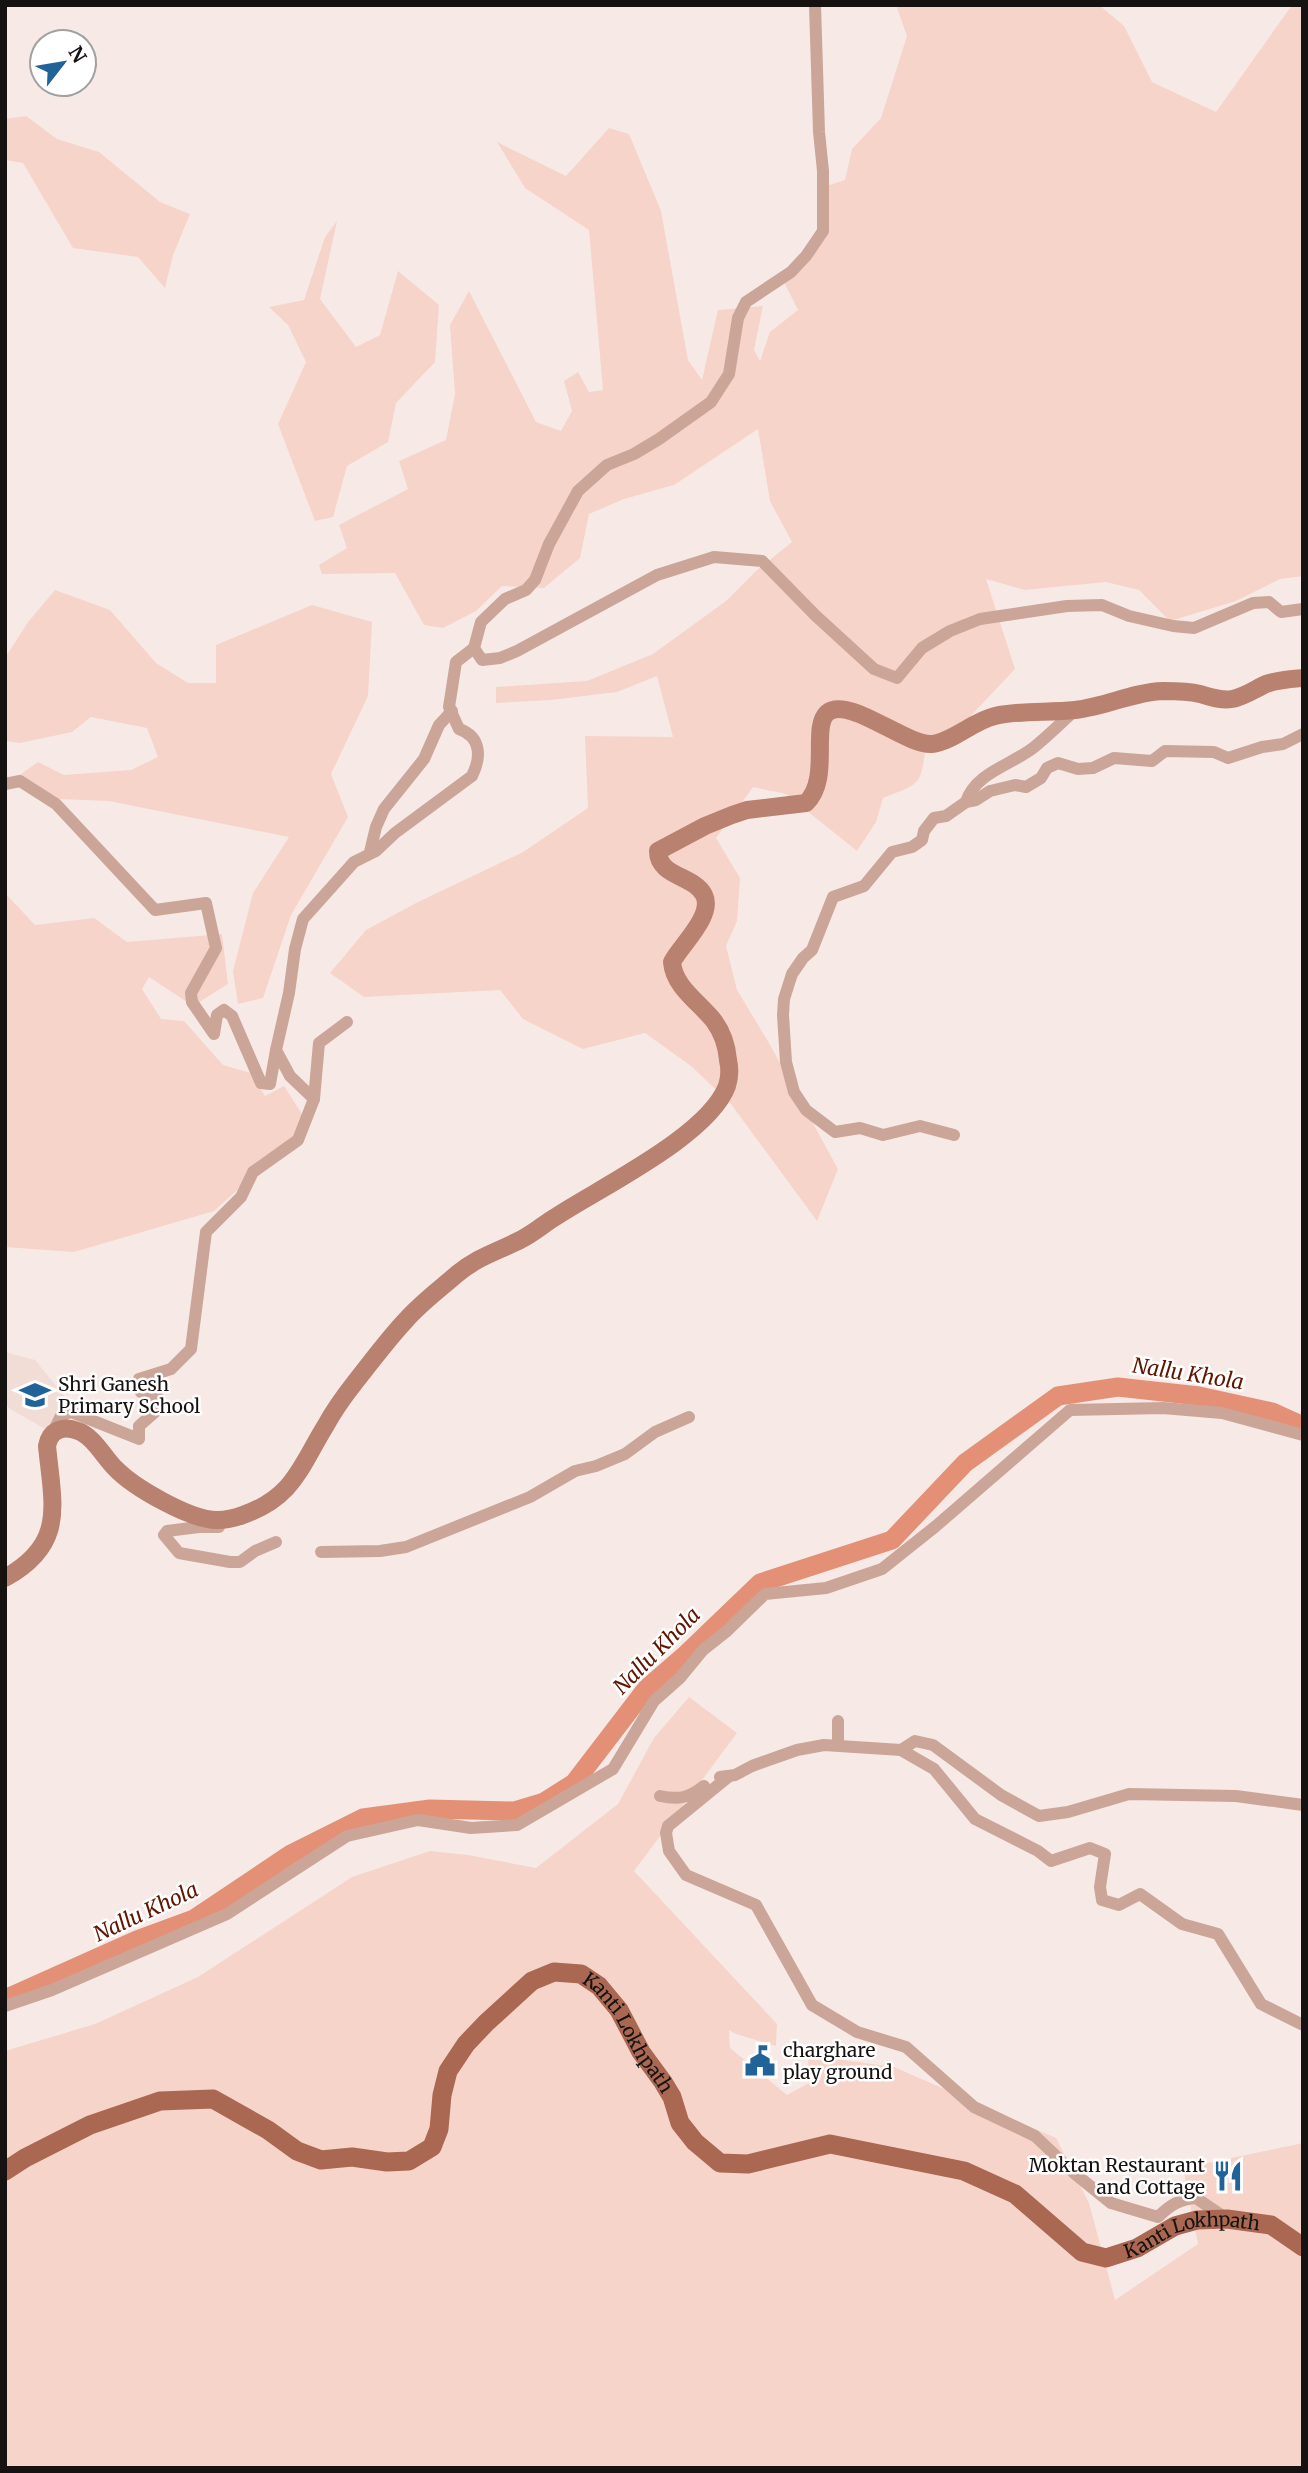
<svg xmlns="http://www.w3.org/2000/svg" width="1308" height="2473" font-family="Merriweather,serif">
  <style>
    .built { fill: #f2dcd6 }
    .green { fill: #f6d4ca }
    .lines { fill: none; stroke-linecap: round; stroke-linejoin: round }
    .river { stroke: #e49076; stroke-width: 19 }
    .minor { stroke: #cca599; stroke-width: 12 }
    .secondary { stroke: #b98170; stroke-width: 18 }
    .primary { stroke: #aa6752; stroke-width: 19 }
    .labels { text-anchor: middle; stroke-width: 5; stroke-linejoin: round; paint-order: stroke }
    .poi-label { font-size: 19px; fill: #161211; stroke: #fff; text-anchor: start }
    .street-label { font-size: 19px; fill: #161211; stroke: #fff }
    .water-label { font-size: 21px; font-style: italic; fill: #601600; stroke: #fff }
  </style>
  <rect width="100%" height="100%" fill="#f7eae6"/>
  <polygon class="built" points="5,1352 35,1360 71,1404 47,1430 10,1409 5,1403"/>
  <g class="green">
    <path d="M896,5H1099L1124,26L1152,82L1216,112L1292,5H1303V576L1280,579L1236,601L1170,621L1139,590L1106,582L1025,590L986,579L1015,669L965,722L926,743C921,785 922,783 883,798L876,822L857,851L786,794L753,787L716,838L740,878L737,921L726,946L737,990L769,1043L838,1169L817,1221L731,1104L691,1066L645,1033L583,1049L523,1019L500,990L364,997L330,973L366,930L418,902L523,852L588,808L585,736L673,737L657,676L617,692L551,700L496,703V687L587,681L653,654L726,601L756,571L792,542L770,501L758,429L674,485L624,499L589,514L580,558L544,588L502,586L476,611L443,628L424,625L395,573L322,574L319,565L347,548L339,525L408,489L399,461L446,440L455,394L450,325L469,291L536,422L561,431L572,411L564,381L578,372L589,392L603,390L589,230L525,188L497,142L566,176L609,128L629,134L661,211L688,360L702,380L718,310L763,306L754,350L760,361L770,332L798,310L780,274L828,232L820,188L845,180L852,149L881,118L907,36Z"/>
    <polygon points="26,116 57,139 99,152 160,202 190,214 173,255 165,288 138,257 73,248 23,163 5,160 5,119"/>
    <polygon points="337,221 320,299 356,347 380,335 398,271 439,305 435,362 396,403 388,442 347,466 333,517 315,521 278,424 306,362 288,325 269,307 304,300 325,237"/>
    <polygon points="55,590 110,610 156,663 188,683 216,683 216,645 312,605 372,622 368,696 331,774 348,817 291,915 263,998 238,1004 233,971 253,893 289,837 109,801 58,799 18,776 38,762 64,775 131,770 158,757 147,728 91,717 72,732 20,743 5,741 5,658 28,622"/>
    <polygon points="5,893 35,925 94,918 127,942 222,934 228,984 193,1006 149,977 142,989 161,1019 184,1021 223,1065 251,1073 265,1096 284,1086 309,1125 214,1211 74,1252 5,1247"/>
    <polygon points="689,1697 737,1733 634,1871 777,2024 776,2046 736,2034 729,2030 730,2048 787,2095 809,2083 808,2055 894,2067 1056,2138 1089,2203 1115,2300 1198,2244 1183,2168 1303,2143 1303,2468 5,2468 5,2051 95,2024 198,1977 352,1877 430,1851 468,1855 536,1868 618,1804 654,1738"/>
  </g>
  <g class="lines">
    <polyline class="river" points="5,1999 137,1940 194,1919 291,1854 363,1818 430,1809 514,1811 544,1802 574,1783 646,1689 684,1656 760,1583 892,1540 965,1463 1058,1396 1118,1387 1199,1396 1272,1412 1303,1426"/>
    <g class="minor">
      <polyline points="815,5 819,132 823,171 823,231 806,256 791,272 746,302 738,318 729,374 711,402 659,439 634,454 607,465 578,491 549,544 535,580 526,590 505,599 481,622 474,648 482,660 500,658 517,651 657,575 714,557 762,561 816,616 874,669 897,678 922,648 950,631 980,619 1067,606 1102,605 1129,616 1173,626 1194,628 1253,603 1269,602 1281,612 1303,609"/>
      <polyline points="5,784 20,781 56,804 155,910 206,903 216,948 191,993 192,1002 214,1034 217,1015 224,1010 232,1016 261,1083 270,1084 276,1050"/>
      <path d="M966,802C975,773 1011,765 1033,748C1048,736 1061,723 1075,710"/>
      <polyline points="370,852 376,827 384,809 424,759 439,725 452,711"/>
      <path d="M314,1099L290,1076L276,1050L289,993L295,949L303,919L354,862L376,851L395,833L472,776C481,758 482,737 459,729L449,707L456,662L474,648"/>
      <polyline points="954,1135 920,1126 883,1135 860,1128 835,1132 806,1110 794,1092 786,1062 783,1015 784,999 792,974 803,958 812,950 833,897 864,886 892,852 912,847 922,840 924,831 934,818 946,816 966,802 976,800 990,791 1015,785 1026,787 1041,778 1047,768 1058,763 1078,769 1093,768 1114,758 1152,761 1165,751 1214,752 1228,758 1262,747 1283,744 1303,734"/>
      <polyline points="53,1432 61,1416 71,1412 139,1439 139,1426 155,1412 158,1398 141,1392 139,1379 171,1369 191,1349 206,1232 241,1197 253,1172 298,1140 314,1099 319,1043 347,1022"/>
      <polyline points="219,1527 199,1527 167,1531 164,1535 179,1553 230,1562 240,1562 255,1551 276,1542"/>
      <polyline points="321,1552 380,1551 406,1547 530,1497 575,1471 596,1466 625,1454 655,1432 689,1417"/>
      <polyline points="838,1745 838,1721"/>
      <polyline points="901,1750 934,1769 975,1819 1038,1851 1051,1861 1090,1848 1105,1854 1100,1887 1102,1900 1119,1905 1140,1894 1182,1924 1218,1934 1261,2004 1303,2025"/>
      <polyline points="720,1777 735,1775 752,1766 797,1750 824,1745 901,1750 915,1741 933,1745 1001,1795 1039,1816 1068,1812 1129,1794 1236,1796 1303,1805"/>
      <path d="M728,1777L668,1826L666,1833L669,1851L686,1875L756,1905L812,2005L857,2032L906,2047L974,2107L1035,2136L1074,2173L1111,2203L1158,2217C1170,2205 1180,2199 1196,2198L1227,2219"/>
      <path d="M660,1796C679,1800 689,1798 704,1786"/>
      <polyline points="5,2006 52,1990 227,1914 347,1836 418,1820 471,1828 517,1825 613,1769 654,1701 680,1678 703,1650 727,1631 765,1594 826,1588 882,1569 936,1526 1070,1410 1163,1408 1222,1413 1303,1435"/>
    </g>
    <path class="secondary" d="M5,1578C66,1544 53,1506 47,1446C50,1430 63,1425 78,1431C93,1436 104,1457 115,1468C133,1487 190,1520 217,1520C225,1520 235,1518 243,1515C294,1497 300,1467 326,1425C334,1410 345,1395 356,1381C372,1361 388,1339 406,1320C421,1303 440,1289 457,1274C479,1256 497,1252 522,1239C534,1233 545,1223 557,1216C601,1187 708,1136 727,1086C730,1077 730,1069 728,1060C727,1047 722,1032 714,1021C699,1002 674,987 672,962C682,944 714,915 704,895C694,875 658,877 658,851L705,826L732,815L747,810L806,803C831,779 811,728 827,713C848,695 906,746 932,744C952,742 973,721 995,716C1021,710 1048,713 1075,710C1105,707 1133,692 1163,691C1175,691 1188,691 1200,694C1211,697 1221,701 1232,699C1244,697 1255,689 1266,684C1277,680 1291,679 1303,678"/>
    <path class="primary" id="s1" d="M5,2171L25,2158L90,2125L160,2101L213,2099L268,2130L297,2151L321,2160L352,2157L387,2162L409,2161L432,2147L439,2129L442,2095L448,2071L466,2044L486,2023L532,1981L554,1972L581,1974L599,1986L619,2010L641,2052L663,2082L672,2097L680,2123L695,2142L720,2163L748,2164L830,2144L964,2171L1015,2194L1082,2252L1106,2258L1137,2248L1175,2226L1197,2220L1227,2219L1271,2225L1303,2247"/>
  </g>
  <defs>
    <g id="school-bare" transform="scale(2.415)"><path d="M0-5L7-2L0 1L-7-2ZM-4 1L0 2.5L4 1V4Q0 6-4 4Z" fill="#216298" stroke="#fff" stroke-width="2.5" paint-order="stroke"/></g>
    <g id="civic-bare" transform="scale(2.415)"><path d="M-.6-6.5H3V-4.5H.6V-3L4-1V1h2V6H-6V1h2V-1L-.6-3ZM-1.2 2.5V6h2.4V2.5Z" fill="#216298" stroke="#fff" stroke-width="2.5" paint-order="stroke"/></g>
    <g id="restaurant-bare" transform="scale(2.415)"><path d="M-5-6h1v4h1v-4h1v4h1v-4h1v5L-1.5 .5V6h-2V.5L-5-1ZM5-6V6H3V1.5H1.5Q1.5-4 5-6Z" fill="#216298" stroke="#fff" stroke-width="2.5" paint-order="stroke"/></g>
  </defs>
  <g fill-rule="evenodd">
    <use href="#school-bare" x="35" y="1395"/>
    <use href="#civic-bare" x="760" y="2061"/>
    <use href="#restaurant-bare" x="1228" y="2176"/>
  </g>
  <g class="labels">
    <g class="poi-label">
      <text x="58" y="1391">Shri Ganesh<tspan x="58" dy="22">Primary School</tspan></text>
      <text x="783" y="2057">charghare<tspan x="783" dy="22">play ground</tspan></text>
      <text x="1205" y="2172" text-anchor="end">Moktan Restaurant<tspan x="1205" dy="22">and Cottage</tspan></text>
    </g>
    <g class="street-label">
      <text dy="7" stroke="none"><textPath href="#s1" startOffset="793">Kanti Lokhpath</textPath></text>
      <text dy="7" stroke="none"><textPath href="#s1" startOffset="1465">Kanti Lokhpath</textPath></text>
    </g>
    <g class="water-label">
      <text transform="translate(1188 1374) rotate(9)" y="7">Nallu Khola</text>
      <text transform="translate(657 1651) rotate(-45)" y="7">Nallu Khola</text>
      <text transform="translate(146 1912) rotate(-25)" y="7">Nallu Khola</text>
    </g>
  </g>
  <rect width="1308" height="2473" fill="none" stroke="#161211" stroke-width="14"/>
  <g transform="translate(63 63) rotate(59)"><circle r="33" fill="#ffffff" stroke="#a2a0a0" stroke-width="2"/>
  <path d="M0-5L12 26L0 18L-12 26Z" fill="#216298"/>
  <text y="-10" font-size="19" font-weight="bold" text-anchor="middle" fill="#161211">N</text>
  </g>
</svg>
